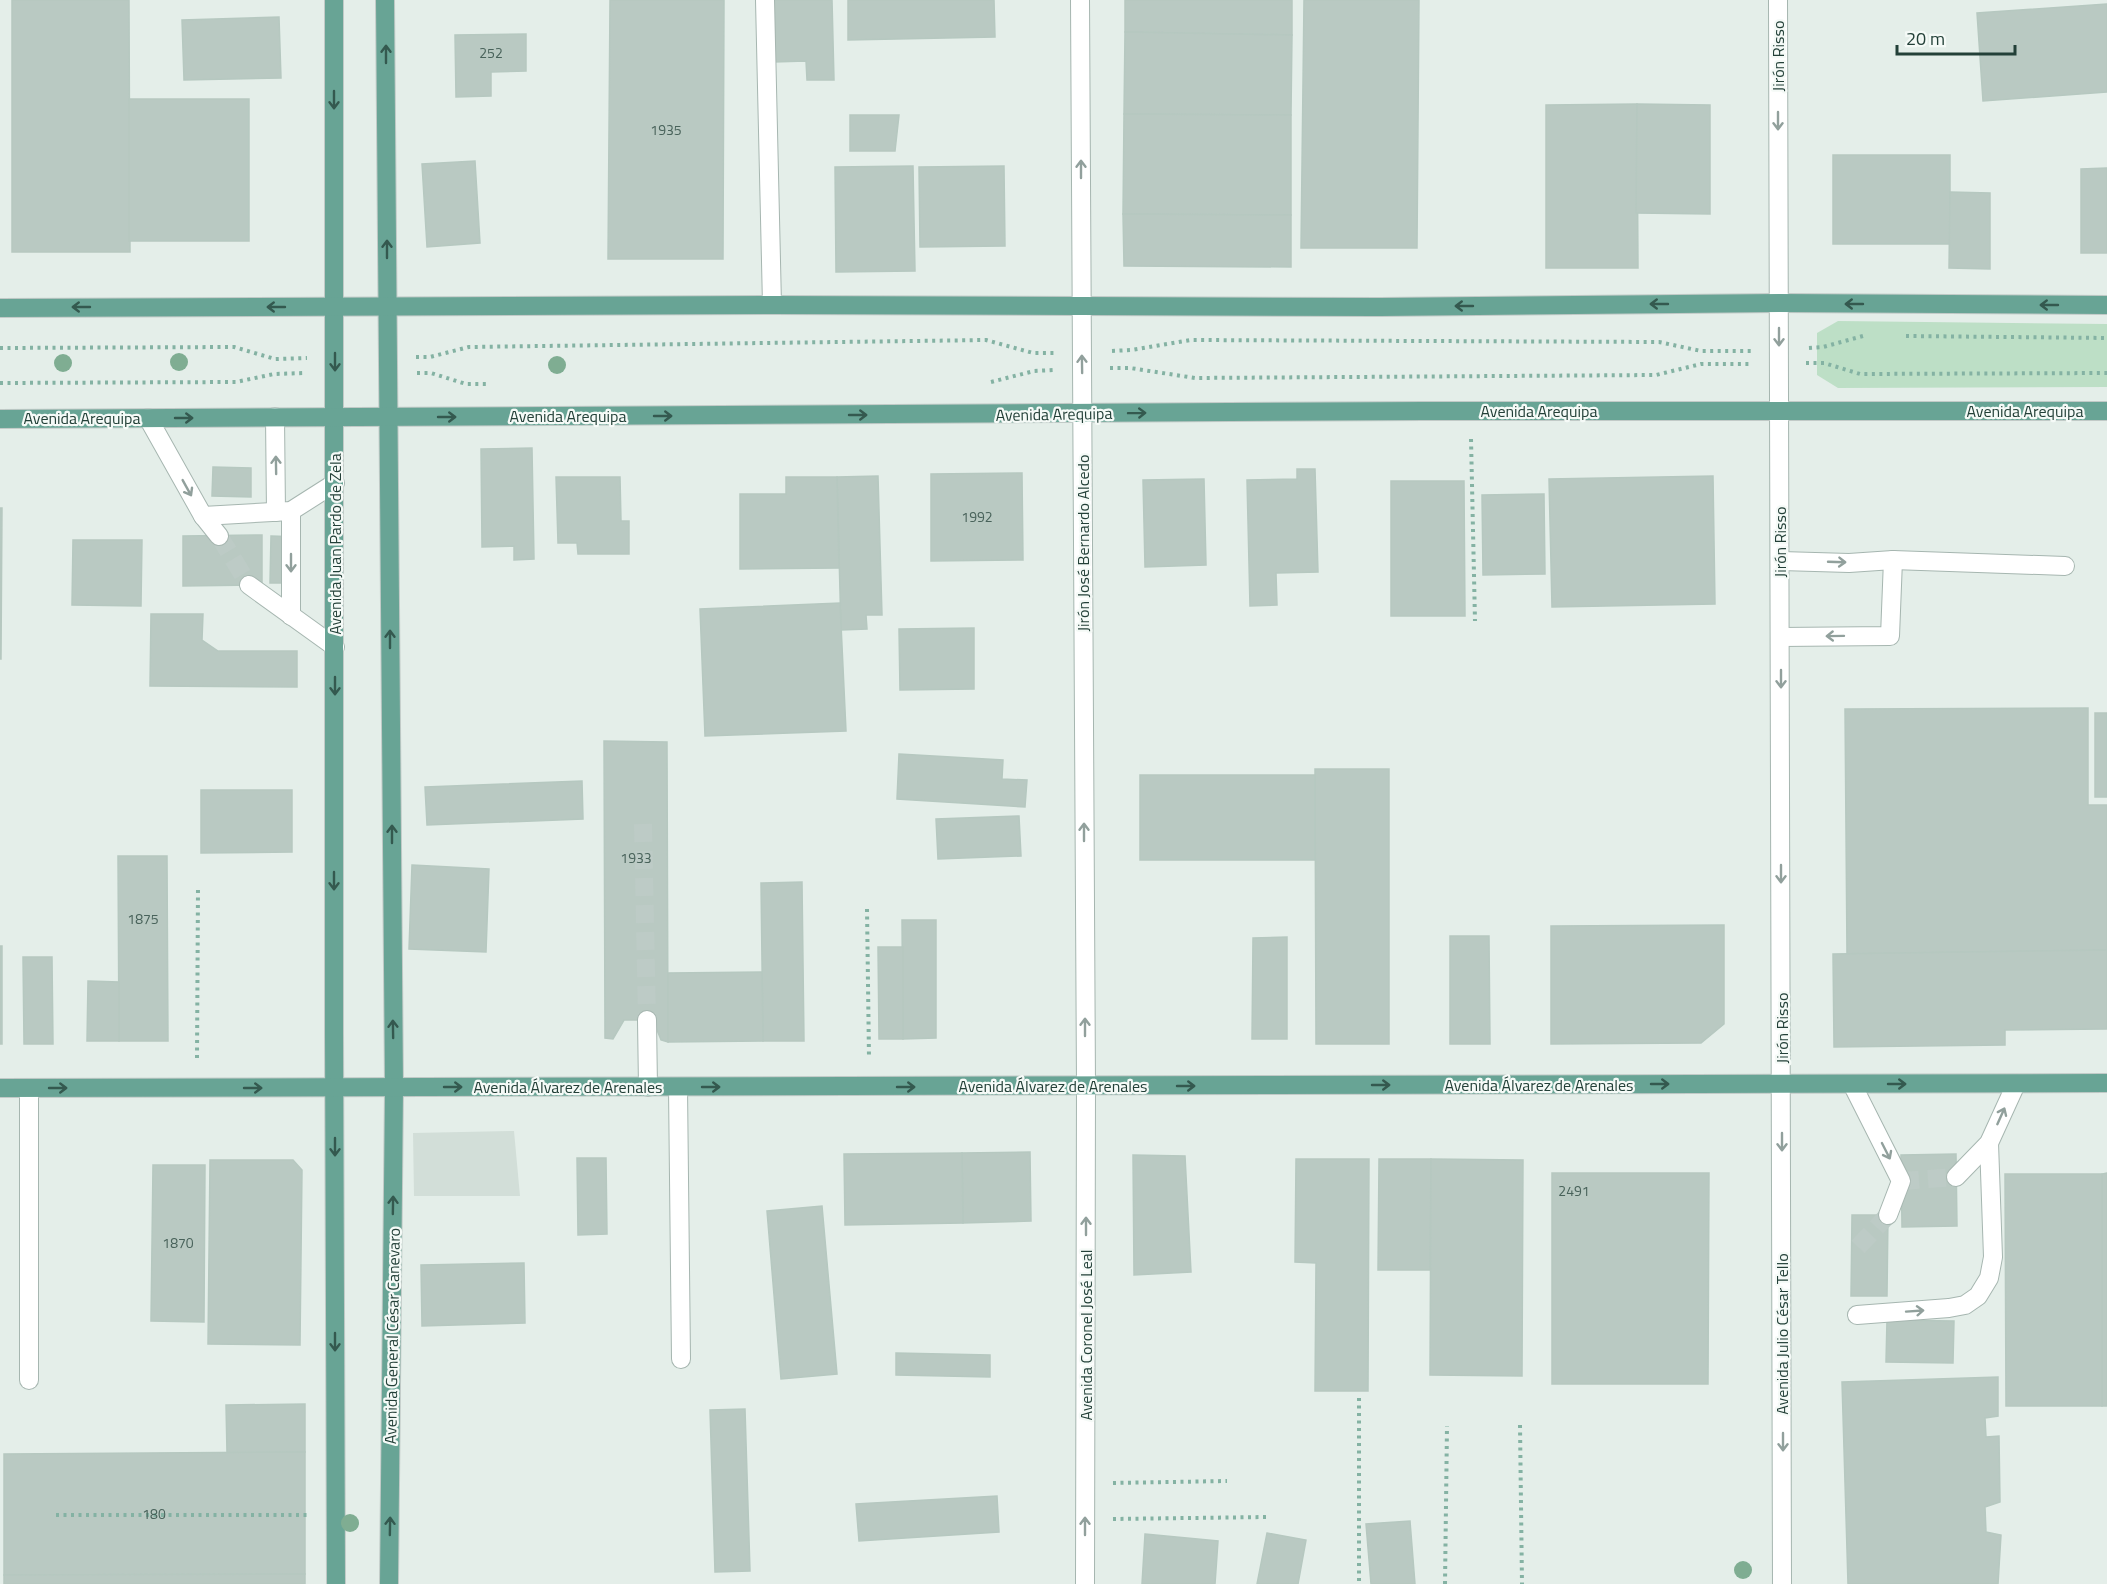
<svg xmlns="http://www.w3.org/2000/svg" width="2107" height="1584" font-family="'Titillium Web',sans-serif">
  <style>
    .built { fill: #d2ded8 }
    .green { fill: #bddfc6 }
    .building { fill: #b9c9c2; stroke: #b6c8c0; stroke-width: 1.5 }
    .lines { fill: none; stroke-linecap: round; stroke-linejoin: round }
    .minor-tunnel { stroke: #bdcbc6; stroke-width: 18; stroke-dasharray: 18 9; stroke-linecap: butt }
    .minor-casing { stroke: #a6b6b0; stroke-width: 20 }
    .major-casing { stroke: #c1cac7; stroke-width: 20 }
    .path { stroke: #84b2a3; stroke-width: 4; stroke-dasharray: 3 4.5; stroke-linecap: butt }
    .minor { stroke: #fff; stroke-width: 18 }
    .major { stroke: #68a495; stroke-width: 18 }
    .tree { fill: #7fad92 }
    .oneway { stroke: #34594f }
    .oneway2 { stroke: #91a09c }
    .labels { text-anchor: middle; stroke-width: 4.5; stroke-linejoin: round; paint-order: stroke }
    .number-label { font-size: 14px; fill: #48625a }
    .street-label { font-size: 16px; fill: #234038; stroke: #f5faf7 }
  </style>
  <rect width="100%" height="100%" fill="#e4eee9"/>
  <polygon class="built" points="514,1131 520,1196 414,1196 413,1133"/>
  <polygon class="green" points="1838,321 2107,324 2107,387 1838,388 1817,375 1817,333"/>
  <g class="building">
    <polygon points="12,0 129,0 130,252 12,252"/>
    <polygon points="610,0 724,0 723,259 608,259"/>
    <polygon points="772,0 832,0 834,80 807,80 806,61 774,62"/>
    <polygon points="848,0 994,0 995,37 848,40"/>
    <polygon points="1125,0 1292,0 1292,35 1125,32"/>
    <polygon points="1304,0 1419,0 1417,248 1301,248"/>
    <polygon points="2107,4 2107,92 1983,101 1977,13"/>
    <polygon points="279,17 281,78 184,80 182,20"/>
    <polygon points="1125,32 1292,35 1291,115 1124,114"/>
    <polygon points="526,34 526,71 491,72 491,96 456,97 455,35"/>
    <rect x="129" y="99" width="120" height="142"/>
    <polygon points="1637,104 1638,268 1546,268 1546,105"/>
    <polygon points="1637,104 1710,105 1710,214 1636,213"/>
    <polygon points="1124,114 1291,115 1291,215 1123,214"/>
    <polygon points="850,115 899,115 895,151 850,151"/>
    <rect x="1833" y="155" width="117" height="89"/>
    <polygon points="475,161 480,243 427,247 422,164"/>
    <polygon points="913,166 915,271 836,272 835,167"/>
    <polygon points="1004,166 1005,246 920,247 919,167"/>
    <polygon points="2107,168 2107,253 2081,253 2081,169"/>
    <polygon points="1950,192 1990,193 1990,269 1949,268"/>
    <polygon points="1123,214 1291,215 1291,267 1124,266"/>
    <polygon points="532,448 534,559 514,560 514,546 482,547 481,449"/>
    <polygon points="213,467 251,468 251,497 212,496"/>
    <polygon points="1297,469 1315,469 1318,572 1276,573 1277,605 1250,606 1247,480 1297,479"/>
    <polygon points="1022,473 1023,560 931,561 931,474"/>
    <polygon points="878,476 882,615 866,615 867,629 841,630 837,477"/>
    <polygon points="1713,476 1715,604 1552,607 1549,479"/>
    <polygon points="556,477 620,477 621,521 629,521 629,554 578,554 577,543 558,543"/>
    <polygon points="786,477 837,477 839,568 740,569 740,494 786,494"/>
    <polygon points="1204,479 1206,565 1145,567 1143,480"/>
    <polygon points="1391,481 1464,481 1465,616 1391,616"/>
    <polygon points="1544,494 1545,574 1483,575 1482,495"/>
    <polygon points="0,508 2,508 1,659 0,659"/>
    <polygon points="262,535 262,585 183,586 183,536"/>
    <polygon points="271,536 300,537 300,583 270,583"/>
    <polygon points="73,540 142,540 141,606 72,605"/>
    <polygon points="840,603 846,731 705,736 700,609"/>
    <polygon points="151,614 203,614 202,640 218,651 297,651 297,687 150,686"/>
    <polygon points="974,628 974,689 900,690 899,629"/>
    <polygon points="2088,708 2088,805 2107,805 2107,950 1847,954 1845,709"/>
    <rect x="2095" y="713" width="12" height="84"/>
    <polygon points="604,741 667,742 668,1042 661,1040 653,1020 624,1020 613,1039 605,1038"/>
    <polygon points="899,754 1003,760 1002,779 1027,780 1025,807 897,799"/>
    <polygon points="1315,769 1389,769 1389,1044 1316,1044"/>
    <rect x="1140" y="775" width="175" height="85"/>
    <polygon points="582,781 583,819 427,825 425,787"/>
    <polygon points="201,790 292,790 292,852 201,853"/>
    <polygon points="1019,816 1021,856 938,859 936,819"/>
    <polygon points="118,856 167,856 168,1041 119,1041"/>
    <polygon points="412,865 489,869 486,952 409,949"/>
    <polygon points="802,882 804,1041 763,1041 761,883"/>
    <polygon points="902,920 936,920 936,1038 903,1039"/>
    <polygon points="1724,925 1724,1024 1701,1043 1551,1044 1551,926"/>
    <polygon points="1450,936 1489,936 1490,1044 1450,1044"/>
    <polygon points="1287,937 1287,1039 1252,1039 1253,938"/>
    <rect x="0" y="946" width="2" height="98"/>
    <polygon points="878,947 903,947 903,1039 879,1039"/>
    <polygon points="2107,950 2107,1029 2005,1030 2005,1045 1834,1047 1833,954"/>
    <polygon points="23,957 52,957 53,1044 24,1044"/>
    <polygon points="762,972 763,1041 668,1042 668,973"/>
    <polygon points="88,981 119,982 119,1041 87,1041"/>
    <polygon points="1030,1152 1031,1221 963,1223 962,1153"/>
    <polygon points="962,1153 963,1223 845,1225 844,1154"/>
    <polygon points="1956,1154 1957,1226 1902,1227 1901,1155"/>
    <polygon points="1133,1155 1185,1156 1191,1272 1134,1275"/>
    <polygon points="577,1158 606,1158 607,1234 578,1235"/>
    <polygon points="1296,1159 1369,1159 1368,1391 1315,1391 1316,1263 1295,1262"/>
    <polygon points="1379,1159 1431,1159 1430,1270 1378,1270"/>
    <polygon points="1431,1159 1523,1160 1522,1376 1430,1375"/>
    <polygon points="210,1160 293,1160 302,1170 300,1345 208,1344"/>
    <polygon points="153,1165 205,1165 204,1322 151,1321"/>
    <polygon points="1552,1173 1709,1173 1708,1384 1552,1384"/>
    <polygon points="2107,1173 2107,1406 2102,1406 2102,1174"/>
    <polygon points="2005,1174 2102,1174 2102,1406 2006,1406"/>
    <polygon points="822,1206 837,1374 781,1379 767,1211"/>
    <polygon points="1852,1215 1888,1215 1887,1296 1851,1296"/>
    <polygon points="524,1263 525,1323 422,1326 421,1265"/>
    <polygon points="1887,1320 1954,1321 1953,1363 1886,1362"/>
    <polygon points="896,1353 990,1355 990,1377 896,1375"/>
    <polygon points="1998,1377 1998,1416 1985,1418 1986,1437 1999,1436 2000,1502 1985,1507 1986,1532 2001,1535 1998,1584 1848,1584 1842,1382"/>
    <polygon points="305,1404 305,1452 227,1453 226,1405"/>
    <polygon points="745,1409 750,1571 715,1572 710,1410"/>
    <polygon points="305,1452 305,1574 4,1575 4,1454"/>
    <polygon points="997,1496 999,1532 859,1541 856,1504"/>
    <polygon points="1410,1521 1415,1584 1371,1584 1366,1524"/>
    <polygon points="1267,1533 1306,1540 1298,1584 1257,1584"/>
    <polygon points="1145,1534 1218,1541 1215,1584 1142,1584"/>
    <polygon points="305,1574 305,1584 4,1584 4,1575"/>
  </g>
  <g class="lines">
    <g class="minor-tunnel">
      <polyline points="219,536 249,585"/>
      <polyline points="643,824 647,1020"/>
      <polyline points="1901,1181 1956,1177"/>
      <polyline points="1858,1247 1888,1215"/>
    </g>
    <g class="minor-casing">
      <g id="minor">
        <polyline points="765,0 772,305"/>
        <polyline points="1080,0 1086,1086 1085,1584"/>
        <polyline points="1778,0 1782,1584"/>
        <polyline points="275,417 276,512"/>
        <polyline points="148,418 203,516 291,511 335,483"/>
        <polyline points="203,516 219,536"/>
        <polyline points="1781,561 1849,563 1893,560 2065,566"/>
        <polyline points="249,585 335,647"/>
        <polyline points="291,616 291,511"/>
        <polyline points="1780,637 1890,636 1893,560"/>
        <polyline points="647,1020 648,1087"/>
        <polyline points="1852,1084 1901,1181 1888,1215"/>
        <polyline points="678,1087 681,1359"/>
        <polyline points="1956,1177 1989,1143 2016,1084"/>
        <polyline points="1857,1315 1949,1308 1965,1305 1978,1296 1989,1278 1993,1257 1989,1143"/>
        <polyline points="29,1380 29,1088"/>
      </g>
    </g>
    <g class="major-casing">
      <g id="major">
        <polyline points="334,0 334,1033 336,1584"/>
        <polyline points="385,0 394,1088 389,1584"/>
        <polyline points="0,308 772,305 1380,307 1779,303 2107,305"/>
        <polyline points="0,419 1424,411 2107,411"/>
        <polyline points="0,1088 2107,1083"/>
      </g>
    </g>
    <g class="path">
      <polyline points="1906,336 2107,338"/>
      <polyline points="0,348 234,347 275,359 307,358"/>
      <polyline points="1809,348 1823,347 1863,336"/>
      <polyline points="1112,351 1131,350 1191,340 1659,342 1701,351 1751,351"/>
      <polyline points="416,357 430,357 469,347 986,340 1033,353 1054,353"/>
      <polyline points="1806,363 1824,363 1860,374 2107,373"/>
      <polyline points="1110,368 1130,368 1195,378 1656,375 1701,364 1751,364"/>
      <polyline points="417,373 431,373 466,384 486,384"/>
      <polyline points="991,382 1034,371 1054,370"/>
      <polyline points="0,383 236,382 274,374 304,373"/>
      <polyline points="1471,439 1475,621"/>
      <polyline points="867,909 869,1058"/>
      <polyline points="197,1058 198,888"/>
      <polyline points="1359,1398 1359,1584"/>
      <polyline points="1520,1425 1522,1584"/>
      <polyline points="1113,1483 1227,1481"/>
      <polyline points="56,1515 307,1515"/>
      <polyline points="1113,1519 1266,1517"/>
      <polyline points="1445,1584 1447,1426"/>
    </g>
    <use href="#minor" class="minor"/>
    <use href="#major" class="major"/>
  </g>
  <g class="tree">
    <circle cx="179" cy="362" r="9"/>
    <circle cx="63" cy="363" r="9"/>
    <circle cx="557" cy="365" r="9"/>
    <circle cx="350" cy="1523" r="9"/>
    <circle cx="1743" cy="1570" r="9"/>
  </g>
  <defs><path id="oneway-shaft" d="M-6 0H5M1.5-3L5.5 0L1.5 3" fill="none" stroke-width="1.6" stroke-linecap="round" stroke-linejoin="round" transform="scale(1.5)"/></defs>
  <g class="oneway">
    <use href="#oneway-shaft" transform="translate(386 54) rotate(-90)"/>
    <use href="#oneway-shaft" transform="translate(334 100) rotate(90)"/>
    <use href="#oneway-shaft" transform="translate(387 249) rotate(-90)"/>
    <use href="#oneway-shaft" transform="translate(1659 304) rotate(180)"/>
    <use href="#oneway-shaft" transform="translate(1854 304) rotate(-180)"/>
    <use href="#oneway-shaft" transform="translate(2049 305) rotate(-180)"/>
    <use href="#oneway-shaft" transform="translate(1464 306) rotate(180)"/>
    <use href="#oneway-shaft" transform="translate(81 307) rotate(180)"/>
    <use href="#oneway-shaft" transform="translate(276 307) rotate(180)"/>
    <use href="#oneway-shaft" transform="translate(335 362) rotate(90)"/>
    <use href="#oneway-shaft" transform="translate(1137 413) rotate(-1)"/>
    <use href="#oneway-shaft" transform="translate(858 415)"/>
    <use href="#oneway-shaft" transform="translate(663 416)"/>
    <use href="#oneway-shaft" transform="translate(447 417)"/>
    <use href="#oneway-shaft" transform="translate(184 418)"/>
    <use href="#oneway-shaft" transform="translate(390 639) rotate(-90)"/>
    <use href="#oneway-shaft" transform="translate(335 686) rotate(90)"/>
    <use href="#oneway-shaft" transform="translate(392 834) rotate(-90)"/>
    <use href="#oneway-shaft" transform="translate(334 881) rotate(90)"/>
    <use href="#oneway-shaft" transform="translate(393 1029) rotate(-91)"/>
    <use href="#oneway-shaft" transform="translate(1660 1084)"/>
    <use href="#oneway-shaft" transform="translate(1897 1084)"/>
    <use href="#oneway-shaft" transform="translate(1381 1085)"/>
    <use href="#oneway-shaft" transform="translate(1186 1086)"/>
    <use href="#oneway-shaft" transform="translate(453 1087)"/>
    <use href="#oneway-shaft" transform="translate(711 1087)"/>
    <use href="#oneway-shaft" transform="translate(906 1087)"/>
    <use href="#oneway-shaft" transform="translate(58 1088)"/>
    <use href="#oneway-shaft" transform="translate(253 1088)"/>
    <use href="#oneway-shaft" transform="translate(335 1147) rotate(90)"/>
    <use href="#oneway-shaft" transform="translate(393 1205) rotate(-89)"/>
    <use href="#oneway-shaft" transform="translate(335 1342) rotate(90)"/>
    <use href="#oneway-shaft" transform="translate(390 1526) rotate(-89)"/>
  </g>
  <g class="oneway2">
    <use href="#oneway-shaft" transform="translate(1778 121) rotate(90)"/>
    <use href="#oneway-shaft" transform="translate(1081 169) rotate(-90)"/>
    <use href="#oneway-shaft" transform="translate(1779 337) rotate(90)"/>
    <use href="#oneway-shaft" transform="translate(1082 364) rotate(-91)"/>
    <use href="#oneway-shaft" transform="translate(276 465) rotate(-91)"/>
    <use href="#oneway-shaft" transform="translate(187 488) rotate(61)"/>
    <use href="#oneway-shaft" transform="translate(1837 562) rotate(2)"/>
    <use href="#oneway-shaft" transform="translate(291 563) rotate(90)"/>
    <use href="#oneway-shaft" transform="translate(1835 636) rotate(179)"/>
    <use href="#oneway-shaft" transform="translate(1781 679) rotate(90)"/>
    <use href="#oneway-shaft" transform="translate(1084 832) rotate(-90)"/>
    <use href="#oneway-shaft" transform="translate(1781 874) rotate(90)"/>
    <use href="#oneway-shaft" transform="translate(1085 1027) rotate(-90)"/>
    <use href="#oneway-shaft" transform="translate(2001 1116) rotate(-66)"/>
    <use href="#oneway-shaft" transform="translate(1782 1142) rotate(90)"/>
    <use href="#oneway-shaft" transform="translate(1886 1151) rotate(63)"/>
    <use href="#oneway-shaft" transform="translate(1086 1226) rotate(-90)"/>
    <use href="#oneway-shaft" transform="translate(1915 1311) rotate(-4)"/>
    <use href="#oneway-shaft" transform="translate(1783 1442) rotate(90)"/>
    <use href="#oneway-shaft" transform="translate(1085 1526) rotate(-90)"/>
  </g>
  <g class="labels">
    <g class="number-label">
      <text x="491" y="58">252</text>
      <text x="666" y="135">1935</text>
      <text x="977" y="522">1992</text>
      <text x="636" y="863">1933</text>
      <text x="143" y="924">1875</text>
      <text x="1574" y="1196">2491</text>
      <text x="178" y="1248">1870</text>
      <text x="154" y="1519">180</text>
    </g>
    <g class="street-label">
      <text transform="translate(1778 56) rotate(-90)" y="6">Jirón Risso</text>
      <text x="1539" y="417">Avenida Arequipa</text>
      <text x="2025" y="417">Avenida Arequipa</text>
      <text transform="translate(1054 414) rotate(-1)" y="6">Avenida Arequipa</text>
      <text x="568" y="422">Avenida Arequipa</text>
      <text x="82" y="424">Avenida Arequipa</text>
      <text transform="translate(1780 542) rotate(-90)" y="6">Jirón Risso</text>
      <text transform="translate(1083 543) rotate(-90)" y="6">Jirón José Bernardo Alcedo</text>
      <text transform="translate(335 544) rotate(-90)" y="6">Avenida Juan Pardo de Zela</text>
      <text transform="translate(1782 1028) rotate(-90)" y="6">Jirón Risso</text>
      <text x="1539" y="1091">Avenida Álvarez de Arenales</text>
      <text x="1053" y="1092">Avenida Álvarez de Arenales</text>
      <text x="568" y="1093">Avenida Álvarez de Arenales</text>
      <text transform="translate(1782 1334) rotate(-90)" y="6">Avenida Julio César Tello</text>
      <text transform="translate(1086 1335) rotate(-90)" y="6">Avenida Coronel José Leal</text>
      <text transform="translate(392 1336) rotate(-89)" y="6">Avenida General César Canevaro</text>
    </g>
  </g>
  <path d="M1897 45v9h118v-9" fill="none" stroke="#234038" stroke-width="3"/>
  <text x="1906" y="45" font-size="18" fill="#234038" stroke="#f5faf7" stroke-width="4.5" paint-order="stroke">20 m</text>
</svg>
